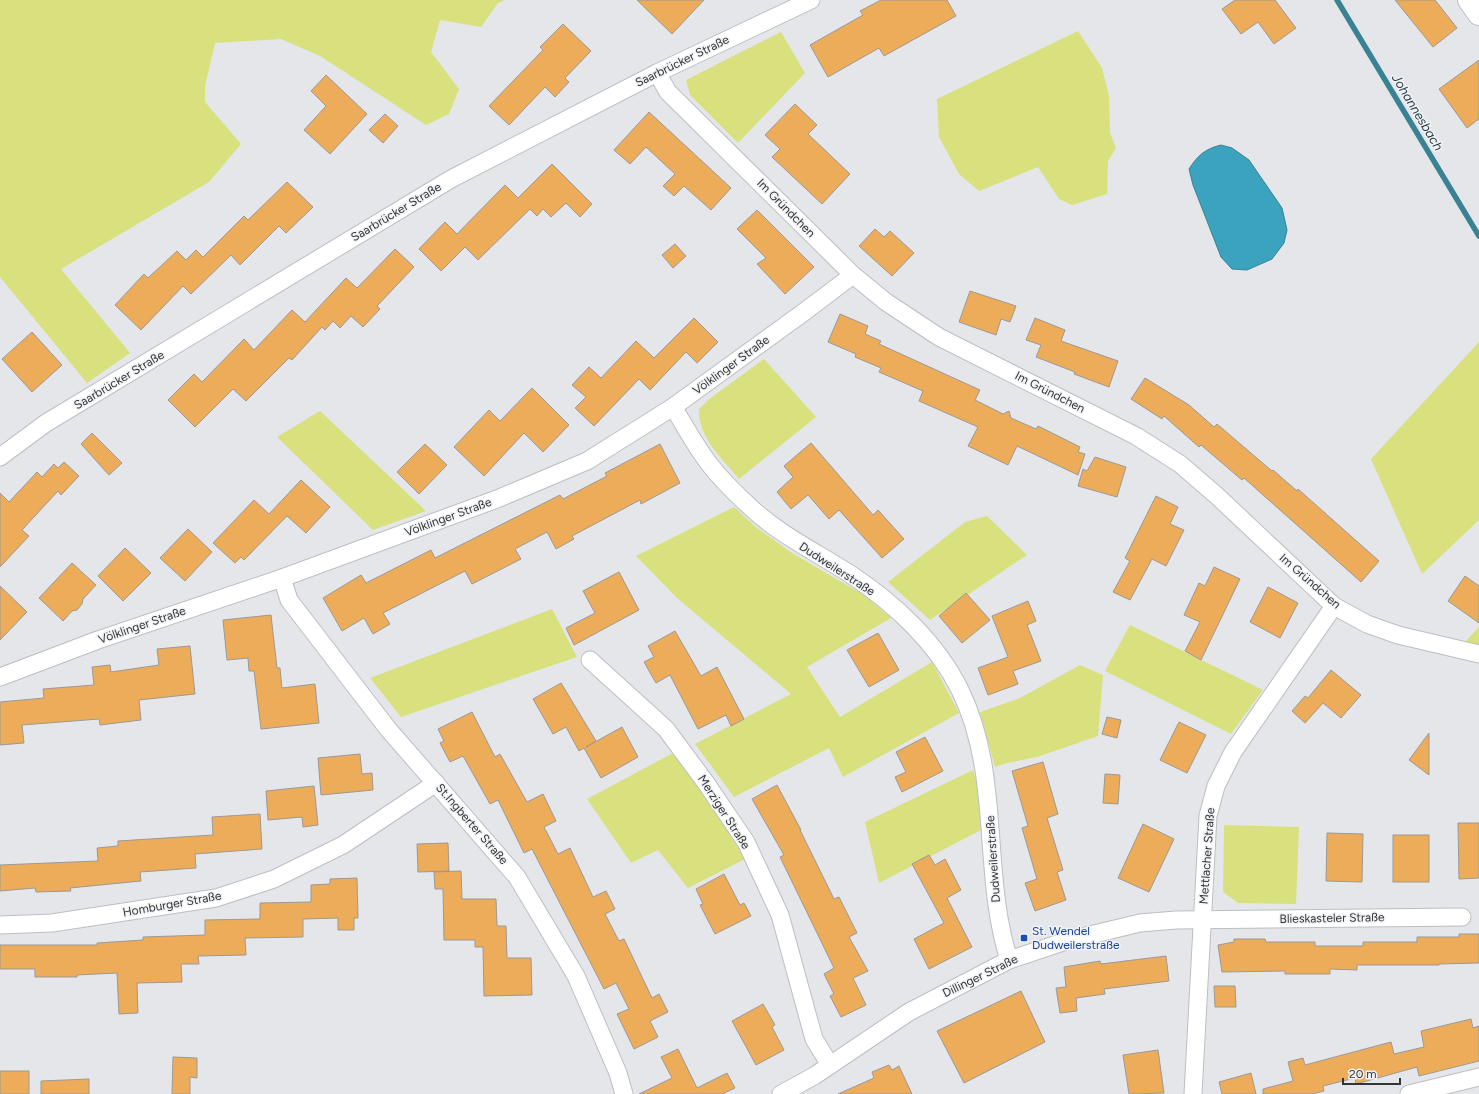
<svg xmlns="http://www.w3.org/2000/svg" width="1479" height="1094" font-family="Figtree,sans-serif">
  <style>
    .green { fill: #d8e17e }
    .water { fill: #3ba3bd; stroke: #398294 }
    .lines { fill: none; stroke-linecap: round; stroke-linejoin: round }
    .stream { stroke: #398294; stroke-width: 5.5 }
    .building { fill: #edac59; stroke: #9c9996 }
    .street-casing { stroke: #bcbec2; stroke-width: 19 }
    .secondary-casing { stroke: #bcbec2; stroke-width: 24 }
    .street { stroke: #fff; stroke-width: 17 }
    .secondary { stroke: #fff; stroke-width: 22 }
    .transit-dot { fill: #1a4fb4; stroke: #f1f3f7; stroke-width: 1.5 }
    .labels { text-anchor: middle; stroke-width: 3; stroke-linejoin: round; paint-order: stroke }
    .street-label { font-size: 12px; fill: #333435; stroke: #f1f3f7 }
    .transit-label { font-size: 12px; fill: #164399; stroke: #f1f3f7; text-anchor: start }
    .water-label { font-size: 13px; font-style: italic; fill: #1f363d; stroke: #f1f3f7 }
  </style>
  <rect width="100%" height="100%" fill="#e4e6ea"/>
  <g class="green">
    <polygon points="0,0 505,0 498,3 481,27 440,20 431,52 459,89 449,114 426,125 320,56 281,39 215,43 205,86 205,102 241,144 209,182 61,269 130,353 87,383 0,277"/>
    <polygon points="1078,31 1102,68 1109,96 1110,133 1116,148 1108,161 1107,194 1072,205 1059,199 1038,167 979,191 959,174 939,137 937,99"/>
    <polygon points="781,32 805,73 738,143 690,95 686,80"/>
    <polygon points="1479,342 1479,520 1422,574 1371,459"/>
    <path d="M764,359L816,417L739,479C722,458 698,438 699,409L708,400Z"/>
    <polygon points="320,411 426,511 373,530 277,437"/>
    <polygon points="734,507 757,528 792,553 864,595 891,618 807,667 840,717 932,662 959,713 843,777 829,748 734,797 695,744 791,694 677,598 636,556"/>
    <polygon points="987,516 1027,555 930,620 888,582 965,522"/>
    <polygon points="552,609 577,657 401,717 370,678"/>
    <polygon points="1130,625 1263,690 1231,734 1105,671"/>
    <polygon points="1479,627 1479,645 1464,643"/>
    <polygon points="1080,665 1103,675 1098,736 1037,757 1007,763 995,767 980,712 1020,698"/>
    <polygon points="673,753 709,801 745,859 688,888 658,850 631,863 587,799"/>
    <polygon points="973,770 979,791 981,830 879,883 865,822"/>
    <polygon points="1224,825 1299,827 1296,904 1238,903 1223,892"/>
  </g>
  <path class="water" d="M1221,145L1232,148L1249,160L1282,208L1287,230L1284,243L1272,259L1247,270L1232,269L1221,257L1193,185L1189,169C1198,155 1205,149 1221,145Z"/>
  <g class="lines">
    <polyline class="stream" points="1337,0 1479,236"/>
  </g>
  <g class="building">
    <polygon points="637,0 704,0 672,34"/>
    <polygon points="881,0 947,0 956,16 884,56 879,48 828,77 810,45 863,15 860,11"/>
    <polygon points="1235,0 1275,0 1296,28 1274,44 1258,22 1241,34 1222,9"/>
    <polygon points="1395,0 1435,0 1457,28 1433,47"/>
    <polygon points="563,24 591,51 565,78 569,82 555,97 545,87 509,125 489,106 543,50 540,47"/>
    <polygon points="1479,60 1479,119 1467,128 1439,89"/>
    <polygon points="326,75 367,114 330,154 304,130 326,106 311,91"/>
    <polygon points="795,104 817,125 808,134 850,174 822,204 772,157 780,149 765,135"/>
    <polygon points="649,112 731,188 711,210 684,186 674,196 663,186 675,174 646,147 630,164 614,150"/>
    <polygon points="385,114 398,126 383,143 369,130"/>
    <polygon points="552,164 592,204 580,217 566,203 551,217 543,209 537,216 530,209 478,260 465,247 441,271 419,249 445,222 457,234 505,185 518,198"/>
    <polygon points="287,182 313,207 286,233 279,226 240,265 231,255 191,294 183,286 141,330 115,305 144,274 148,278 177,251 186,260 196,250 203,257 244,216 248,220"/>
    <polygon points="757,210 814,267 785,294 757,264 766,258 737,229"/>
    <polygon points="875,229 884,237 890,231 914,253 892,276 859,246"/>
    <polygon points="675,244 686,256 673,268 662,255"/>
    <polygon points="395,249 414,267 377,306 380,309 363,327 351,316 340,328 333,321 325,330 322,327 292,360 289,358 246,401 233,389 195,427 168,400 194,374 202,382 244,339 254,350 292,310 305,322 346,278 357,288"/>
    <polygon points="970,291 1016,306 1010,322 1001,319 996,335 959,322"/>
    <polygon points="840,314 868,326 865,334 881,341 879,344 980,390 975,400 1003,414 1009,411 1011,418 1036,429 1038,426 1080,447 1078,452 1085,454 1078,475 1017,446 1008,465 968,446 978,427 919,401 923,391 879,372 881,368 855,357 856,354 828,342"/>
    <polygon points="694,318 718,342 697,363 686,352 650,390 639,379 594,426 575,408 586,397 572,385 589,367 601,378 636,341 654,358"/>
    <polygon points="1035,318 1065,330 1061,341 1118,361 1109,387 1074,374 1075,372 1036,357 1041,345 1026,340"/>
    <polygon points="32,332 62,365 32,392 2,359"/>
    <polygon points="1145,378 1189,405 1214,427 1217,424 1272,471 1273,470 1297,491 1298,489 1379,561 1361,582 1244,478 1242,480 1201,445 1199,447 1164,416 1162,419 1131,399"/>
    <polygon points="532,388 569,425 543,452 524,433 484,476 454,447 489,410 500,421"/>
    <polygon points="92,433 122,463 109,475 81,444"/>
    <polygon points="811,443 873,515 878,510 904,539 882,558 839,510 829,519 808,495 791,509 777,492 793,477 784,466"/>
    <polygon points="425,444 447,465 419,494 397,472"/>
    <polygon points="660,444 680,483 641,504 640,500 572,536 574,539 556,549 547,532 515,549 521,559 472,584 465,571 383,613 390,624 373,634 364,618 342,631 323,598 361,575 366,583 431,550 435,558 560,495 563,499 607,476 605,473"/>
    <polygon points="1095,457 1126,467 1117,497 1078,486 1083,469 1087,471"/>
    <polygon points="64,462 79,476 61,495 58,491 22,530 29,536 0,567 0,493 9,502 37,472 42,477 54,464 58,468"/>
    <polygon points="301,480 330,507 306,533 287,516 244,560 241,557 235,563 213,543 254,500 269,514"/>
    <polygon points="1156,496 1178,507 1170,524 1184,530 1166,566 1152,559 1130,600 1113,592 1130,561 1125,558"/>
    <polygon points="188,529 212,552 185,581 160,558"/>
    <polygon points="125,548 151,573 123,601 98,576"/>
    <polygon points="72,563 96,585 83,599 82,604 77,610 72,611 63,621 39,598"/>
    <polygon points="1214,567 1240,579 1201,660 1185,651 1200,622 1184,615 1199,583 1205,586"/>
    <polygon points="619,572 639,610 574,645 566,628 595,613 583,591"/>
    <polygon points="1465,576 1479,586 1479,623 1448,601"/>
    <polygon points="0,586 27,612 0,640"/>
    <polygon points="1268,587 1298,603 1280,638 1250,622"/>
    <polygon points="966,593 990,620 962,643 939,616"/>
    <polygon points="1028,601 1036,621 1027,625 1041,661 1013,671 1018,684 988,695 978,668 1008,657 992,616"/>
    <polygon points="271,615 277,668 280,668 282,688 315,684 319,723 261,729 254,671 249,671 248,658 227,660 223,620"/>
    <polygon points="675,631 701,676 717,667 744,719 731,726 726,715 698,729 670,675 656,683 644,662 654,657 648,646"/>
    <polygon points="878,633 899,670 869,687 847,650"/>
    <polygon points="190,646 195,694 139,700 141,720 100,725 99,719 22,725 24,743 0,745 0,702 44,698 43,689 94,685 92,667 110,665 111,672 159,665 157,649"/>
    <polygon points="1331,670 1361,695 1341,718 1323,703 1305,723 1292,711 1305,696 1308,698"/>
    <polygon points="561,683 596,741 586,747 622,727 638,757 601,778 584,748 579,751 566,727 553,734 533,699"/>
    <polygon points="472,712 495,757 500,754 527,802 543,794 556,821 544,827 558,854 570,848 593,897 606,891 615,909 605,914 619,941 624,939 652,998 659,994 668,1012 650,1021 658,1037 634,1049 617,1014 629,1009 616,983 604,989 532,849 524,853 498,800 490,804 463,756 450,762 440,743 444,741 438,729"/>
    <polygon points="1107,717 1121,720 1117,738 1102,734"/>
    <polygon points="1179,722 1206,735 1187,773 1160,760"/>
    <polygon points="1429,733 1429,775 1409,760"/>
    <polygon points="925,737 943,771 902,792 895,777 906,772 896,752"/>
    <polygon points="360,754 362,774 372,773 373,790 321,795 318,758"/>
    <polygon points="1043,762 1058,814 1047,818 1063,870 1057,872 1066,900 1035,911 1025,883 1037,879 1022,828 1028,826 1012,771"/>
    <polygon points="1105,774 1120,775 1118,804 1103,803"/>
    <polygon points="777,785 801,830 800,830 834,899 839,897 857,933 849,937 868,971 853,978 866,1005 841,1017 830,996 834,994 824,974 834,968 780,857 784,855 752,799"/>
    <polygon points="314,786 318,825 303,827 302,817 268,820 266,791"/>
    <polygon points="260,814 262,849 195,854 196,868 140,872 141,881 70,888 71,891 36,892 35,888 0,891 0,865 98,861 97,848 118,846 118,841 213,835 212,817"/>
    <polygon points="1458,823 1479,823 1479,878 1459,879"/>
    <polygon points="1143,824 1174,839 1149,892 1118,878"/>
    <polygon points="1327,833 1363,834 1362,882 1326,881"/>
    <rect x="1393" y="835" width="36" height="47"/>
    <polygon points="448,843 449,871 418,872 417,844"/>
    <polygon points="929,855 935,865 945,859 961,890 947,898 972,947 929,969 914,939 944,923 912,864"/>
    <polygon points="461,871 462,899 496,899 497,926 506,926 507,958 531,958 532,995 484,996 483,947 475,947 475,940 444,940 443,889 435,889 434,872"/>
    <polygon points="724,874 740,905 744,903 751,916 715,934 700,905 703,904 696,889"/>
    <polygon points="357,878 358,918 354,918 354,930 338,930 338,918 303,919 303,937 245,938 246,955 198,956 199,964 181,964 182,982 137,983 138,1013 119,1014 117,973 77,975 77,977 35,977 35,969 0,969 0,945 97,945 97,943 143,940 143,937 205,935 205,920 260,919 260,903 311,902 311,885 330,884 330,879"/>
    <polygon points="1459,934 1479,934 1479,963 1439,964 1439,965 1357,965 1357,970 1330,969 1330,974 1285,974 1285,971 1222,972 1218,945 1234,942 1234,939 1265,939 1266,942 1315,942 1315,946 1363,946 1363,942 1417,942 1417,937 1459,937"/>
    <polygon points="1166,956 1169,981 1104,989 1105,994 1076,998 1077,1011 1060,1013 1056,988 1066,987 1064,967 1100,961 1101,964"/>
    <polygon points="1214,986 1235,986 1236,1007 1215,1007"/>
    <polygon points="1021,991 1045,1042 964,1083 937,1031"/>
    <polygon points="763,1004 775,1025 772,1027 784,1050 756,1065 732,1021"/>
    <polygon points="1471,1019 1473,1028 1479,1026 1479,1061 1419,1076 1417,1067 1356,1084 1355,1078 1323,1086 1324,1091 1312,1094 1263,1094 1263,1089 1293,1081 1288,1062 1303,1058 1305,1065 1391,1042 1394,1054 1424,1047 1421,1031"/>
    <polygon points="678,1049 697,1088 727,1073 735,1088 722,1094 639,1094 672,1078 661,1057"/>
    <polygon points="1158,1050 1164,1093 1129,1094 1123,1055"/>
    <polygon points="173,1057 197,1058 197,1078 190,1077 190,1094 172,1094"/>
    <polygon points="889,1065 892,1070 899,1066 912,1094 838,1094 874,1078 872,1072"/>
    <rect x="0" y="1071" width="29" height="23"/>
    <polygon points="1251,1073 1256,1094 1222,1094 1219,1082"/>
    <polygon points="89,1079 89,1094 41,1094 41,1081"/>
  </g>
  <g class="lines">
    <g class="street-casing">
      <g id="street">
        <polyline points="657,73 668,92 853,275 886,302 939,337 1136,436 1180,464 1216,495 1334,606 1367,624 1398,635 1479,654"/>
        <path d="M673,407C685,426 696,447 710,465C721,479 735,493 748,505C778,534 816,552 850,574C894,603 937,643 960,690C1002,775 981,872 1009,960"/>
        <polyline points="0,457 46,423 451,179 657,73 811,0"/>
        <polyline points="282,578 289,600 388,729 517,877 576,976 618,1073 624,1094"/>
        <polyline points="590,660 666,729 706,783 746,842 780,915 814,1039 830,1065"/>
        <polyline points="0,677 98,640 282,578 497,499 587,461 673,407 804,312 853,275"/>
        <polyline points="0,925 52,923 216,898 274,879 343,845 436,783"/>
        <polyline points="781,1094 814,1076 909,1012 1009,960 1069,940 1140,923 1176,920 1462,917"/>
        <polyline points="1193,1094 1208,816 1216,786 1233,752 1334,606"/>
        <polyline points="1409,1094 1479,1077"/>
      </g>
    </g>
    <g class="secondary-casing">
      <polyline id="secondary" points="1469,0 1479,14"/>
    </g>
    <use href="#street" class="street"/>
    <use href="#secondary" class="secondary"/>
  </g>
  <rect class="transit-dot" x="1020" y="934" width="8" height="8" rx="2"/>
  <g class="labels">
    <g class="street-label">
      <text transform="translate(682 61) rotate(-26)" y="4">Saarbrücker Straße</text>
      <text transform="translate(786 208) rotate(45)" y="4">Im Gründchen</text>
      <text transform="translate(396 212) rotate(-31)" y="4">Saarbrücker Straße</text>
      <text transform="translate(731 365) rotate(-36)" y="4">Völklinger Straße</text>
      <text transform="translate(119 380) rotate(-31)" y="4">Saarbrücker Straße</text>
      <text transform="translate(1050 392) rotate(27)" y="4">Im Gründchen</text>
      <text transform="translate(448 517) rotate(-20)" y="4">Völklinger Straße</text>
      <text transform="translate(837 569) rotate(33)" y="4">Dudweilerstraße</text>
      <text transform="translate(1310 581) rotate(41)" y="4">Im Gründchen</text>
      <text transform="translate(142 625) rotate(-19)" y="4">Völklinger Straße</text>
      <text transform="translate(724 812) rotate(57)" y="4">Merziger Straße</text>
      <text transform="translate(472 824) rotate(49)" y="4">St.Ingberter Straße</text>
      <text transform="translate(1207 856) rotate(-86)" y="4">Mettlacher Straße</text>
      <text transform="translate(993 859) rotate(-94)" y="4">Dudweilerstraße</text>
      <text transform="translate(172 904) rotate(-10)" y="4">Homburger Straße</text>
      <text transform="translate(1332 918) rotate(-1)" y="4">Blieskasteler Straße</text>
      <text transform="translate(980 976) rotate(-26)" y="4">Dillinger Straße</text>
    </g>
    <g class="transit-label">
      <text x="1032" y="935">St. Wendel<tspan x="1032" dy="14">Dudweilerstraße</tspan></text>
    </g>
    <g class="water-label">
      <text transform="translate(1418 112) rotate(59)" y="5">Johannesbach</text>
    </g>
  </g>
  <path d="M1343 1078v6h57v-6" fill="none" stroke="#333435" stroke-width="2"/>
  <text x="1349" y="1078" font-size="12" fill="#333435" stroke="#f1f3f7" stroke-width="3" paint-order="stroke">20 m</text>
</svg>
